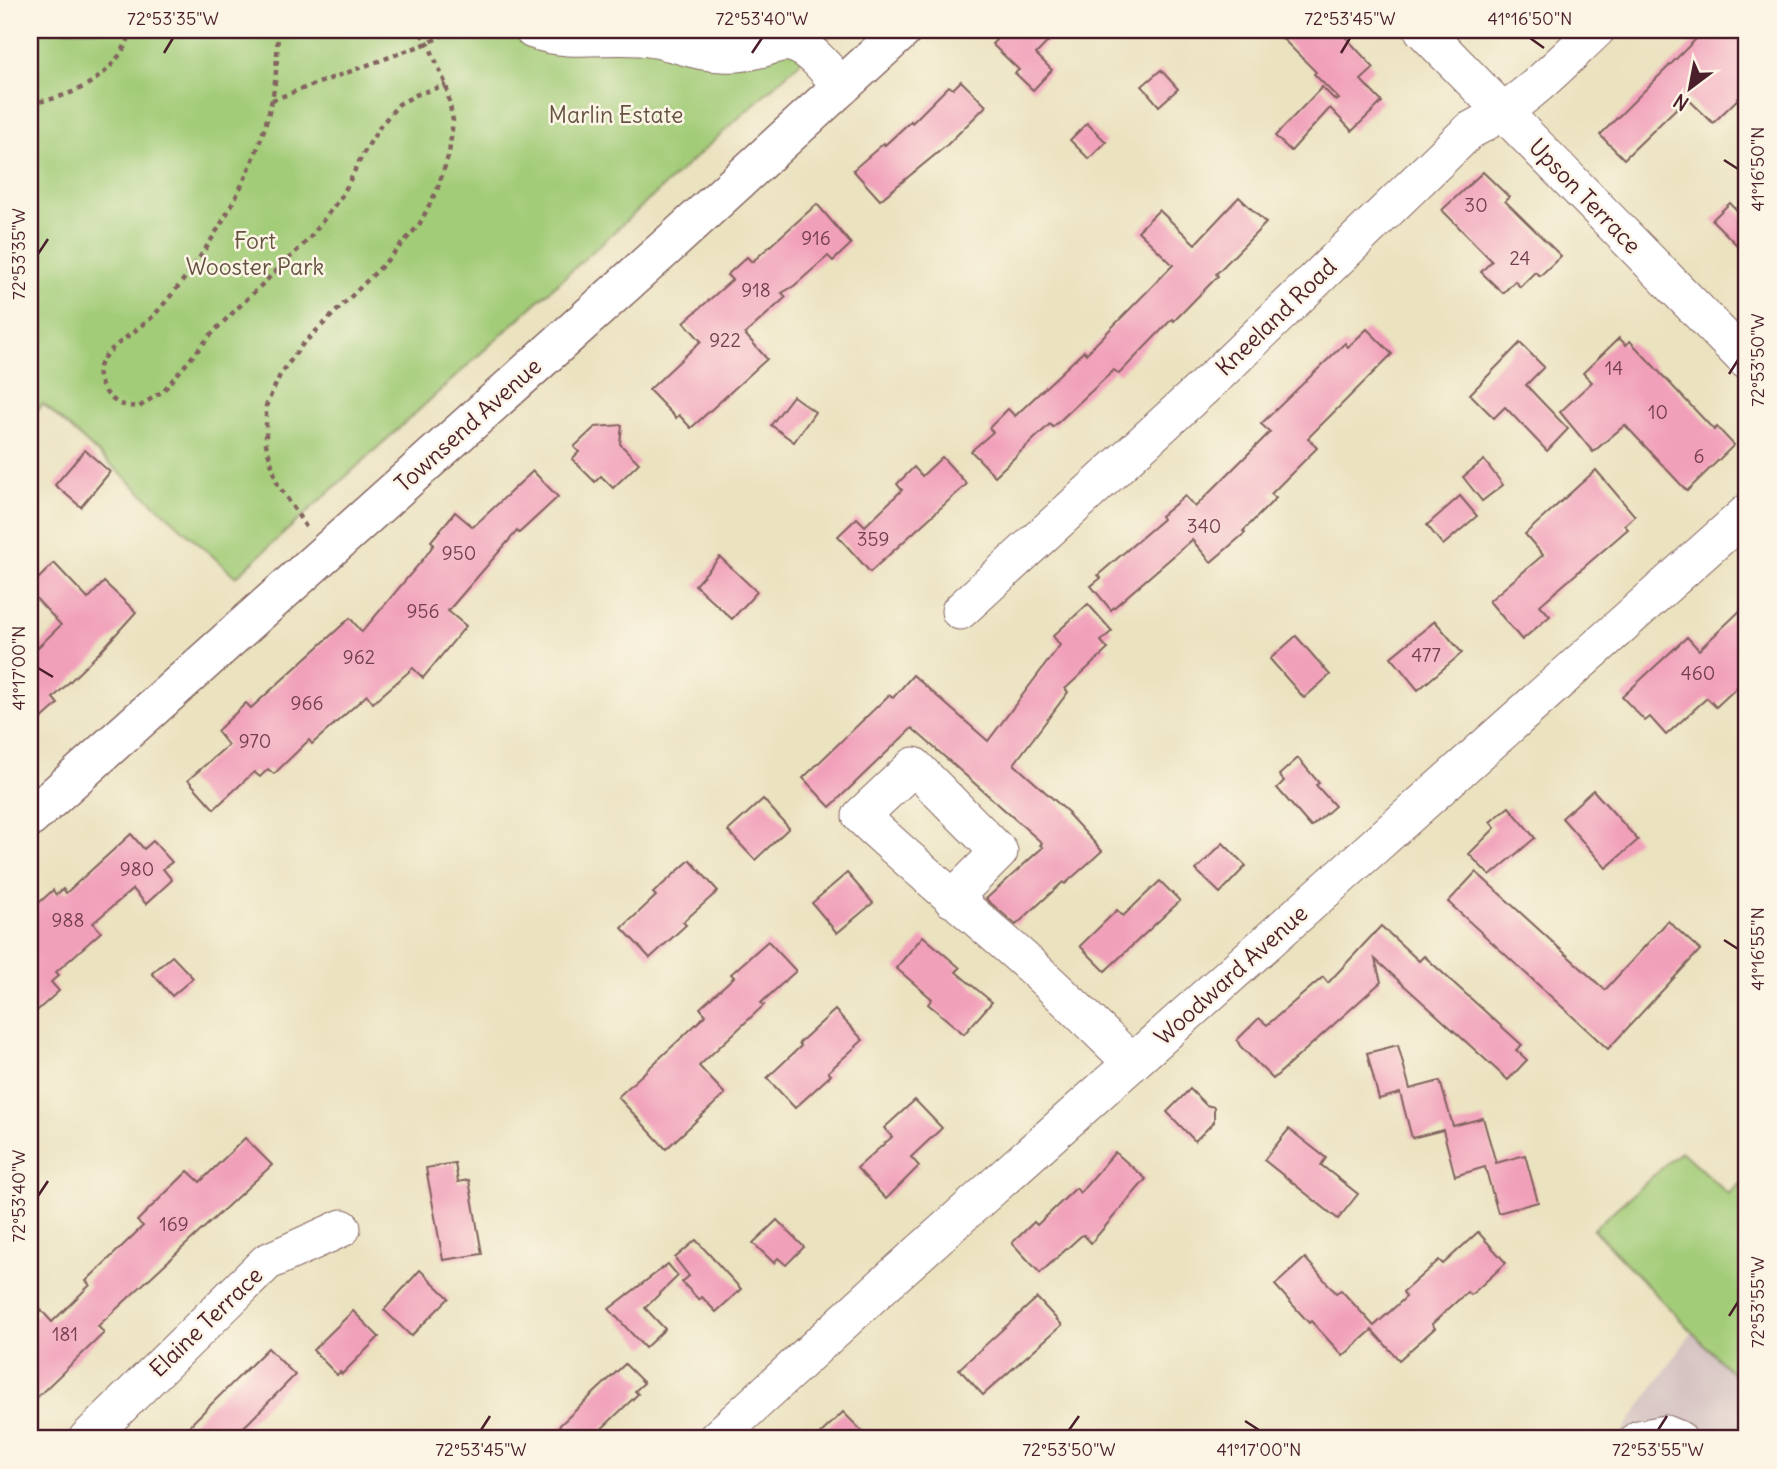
<svg xmlns="http://www.w3.org/2000/svg" width="1777" height="1469" font-family="Delius,sans-serif">
  <style>
    .industrial { fill: #d2bfc0 }
    .green { fill: #a3cc78; stroke: #767652; stroke-width: 2 }
    .building { fill: #f1a0ba }
    .lines { fill: none; stroke-linecap: round; stroke-linejoin: round }
    .minor-casing { stroke: #82635f; stroke-width: 39 }
    .major-casing { stroke: #82635f; stroke-width: 41 }
    .path { stroke: #82635f; stroke-width: 4.5; stroke-dasharray: 5 5; stroke-linecap: butt }
    .minor { stroke: #fff; stroke-width: 37 }
    .major { stroke: #fff; stroke-width: 38 }
    .ticks { fill: none; stroke: #4a1f2b; stroke-width: 2.5 }
    .labels { text-anchor: middle; stroke-width: 5; stroke-linejoin: round; paint-order: stroke }
    .number-label { font-size: 19px; fill: #743f4f }
    .park-label { font-size: 23px; fill: #655342; stroke: #fcf5e5 }
    .street-label { font-size: 23px; fill: #4a1f2b; stroke: #fcf5e5 }
    .neatline { fill: none; stroke: #4a1f2b; stroke-width: 2.5 }
    .ticks-label { font-size: 18px; text-anchor: middle; fill: #4a1f2b }
  </style>
  <rect width="100%" height="100%" fill="#fcf5e5"/>
  <filter id="ink" filterUnits="userSpaceOnUse"><feTurbulence type="fractalNoise" baseFrequency=".0143" numOctaves="2"/><feDisplacementMap in="SourceGraphic" scale="14" xChannelSelector="R" yChannelSelector="G"/><feConvolveMatrix kernelMatrix="1 2 1 2 8 2 1 2 1" color-interpolation-filters="sRGB"/></filter>
  <filter id="wash" filterUnits="userSpaceOnUse"><feTurbulence type="fractalNoise" baseFrequency=".00686" numOctaves="4" result="noise"/><feDisplacementMap in="SourceGraphic" scale="28" xChannelSelector="R" yChannelSelector="G"/><feGaussianBlur stdDeviation="1.57" result="paint"/><feColorMatrix in="noise" values="0 0 0 0 0 0 0 0 0 0 0 0 0 0 0 0 0 1.4 0 .05"/><feComposite in="paint" operator="in"/></filter>
  <g filter="url(#wash)">
    <rect width="100%" height="100%" fill="#ebe2c0"/>
    <polygon class="industrial" points="1692,1332 1747,1389 1747,1439 1617,1439"/>
    <g class="green">
      <polygon points="30,30 835,30 236,577 43,404 30,417"/>
      <polygon points="1681,1151 1728,1194 1747,1178 1747,1389 1593,1229"/>
    </g>
    <g id="blocks">
      <g class="building">
        <polygon points="1006,30 1059,30 1036,54 1052,70 1033,90 1015,73 1019,70 992,44"/>
        <polygon points="1274,30 1339,30 1374,68 1361,80 1382,102 1352,131 1330,108 1291,151 1275,136 1322,87 1336,101 1339,99 1314,74 1316,72"/>
        <polygon points="1705,30 1747,30 1747,90 1713,123 1687,98 1624,159 1600,135"/>
        <polygon points="1161,70 1178,89 1159,106 1142,86"/>
        <polygon points="961,81 986,106 947,145 880,200 853,170 884,143 885,145 911,121 912,123 949,86 953,89"/>
        <polygon points="1087,123 1106,142 1089,159 1070,140"/>
        <polygon points="1483,172 1509,197 1505,201 1561,256 1540,276 1535,272 1520,287 1515,281 1503,293 1481,272 1492,261 1442,210"/>
        <polygon points="1239,197 1266,223 1216,274 1218,276 1174,321 1172,319 1119,374 1114,370 1053,427 1050,424 995,476 971,451 993,432 989,428 1008,409 1015,416 1084,351 1086,354 1173,265 1138,231 1159,210 1195,244"/>
        <polygon points="1730,203 1747,221 1747,255 1712,220"/>
        <polygon points="817,204 851,244 833,261 828,256 794,286 782,293 786,297 745,334 767,359 691,428 679,415 676,418 649,390 701,341 684,322 732,280 727,275 747,257 752,262"/>
        <polygon points="1367,329 1392,354 1308,438 1317,448 1271,494 1276,498 1243,531 1245,533 1211,562 1192,540 1111,610 1091,586 1101,578 1098,575 1163,519 1161,516 1185,496 1195,507 1270,432 1261,424 1345,343 1348,347"/>
        <polygon points="1619,338 1626,345 1630,341 1714,430 1717,427 1734,445 1687,491 1625,425 1593,452 1560,412 1592,382 1583,373"/>
        <polygon points="1520,343 1544,367 1526,385 1568,429 1547,451 1505,407 1494,418 1470,394"/>
        <polygon points="793,396 815,412 794,442 771,425"/>
        <polygon points="622,425 620,444 639,463 613,488 601,476 595,482 572,459 579,452 574,447 595,427"/>
        <polygon points="85,450 110,472 81,507 55,485"/>
        <polygon points="942,457 967,484 870,572 838,536 857,518 865,526 902,490 897,484 914,467 922,476"/>
        <polygon points="1484,460 1503,485 1482,501 1463,477"/>
        <polygon points="1596,470 1635,516 1624,525 1628,529 1540,605 1550,616 1522,640 1489,601 1543,555 1525,534"/>
        <polygon points="533,471 558,497 519,533 517,531 448,611 466,626 423,678 413,668 373,703 367,695 312,744 309,740 274,774 268,769 260,777 254,772 214,809 188,780 228,745 217,731 246,703 251,708 350,618 362,632 425,557 434,544 431,541 455,512 473,527"/>
        <polygon points="1460,496 1477,516 1443,545 1427,525"/>
        <polygon points="720,557 757,592 732,619 695,585"/>
        <polygon points="54,563 88,599 104,582 136,612 99,653 53,698 58,704 30,729 30,655 61,625 30,592 30,587"/>
        <polygon points="1088,604 1112,631 1101,641 1108,649 1065,689 1068,692 1014,764 1069,813 1068,814 1102,851 1065,884 1063,882 1016,925 986,899 1043,847 1040,845 1042,843 912,728 830,807 803,778 889,695 893,698 913,675 988,741 1060,645 1053,636"/>
        <polygon points="1747,604 1747,678 1716,707 1707,698 1666,735 1650,717 1645,721 1622,697 1687,637 1699,650"/>
        <polygon points="1435,621 1462,653 1418,690 1391,657"/>
        <polygon points="1296,636 1330,675 1304,698 1270,659"/>
        <polygon points="1298,758 1319,783 1316,785 1335,806 1311,827 1277,788 1284,781 1279,775"/>
        <polygon points="1593,790 1638,840 1606,868 1562,818"/>
        <polygon points="763,799 789,828 755,860 728,831"/>
        <polygon points="1509,807 1535,838 1490,876 1469,854 1495,828 1490,822"/>
        <polygon points="131,834 144,849 153,841 172,862 163,869 172,880 146,904 133,889 93,923 101,932 56,972 59,975 51,982 59,991 30,1017 30,911 53,890 56,895 63,889 66,893"/>
        <polygon points="1223,843 1246,866 1220,893 1196,870"/>
        <polygon points="690,860 718,891 683,922 686,925 650,958 622,928 656,896 653,893"/>
        <polygon points="1476,872 1605,990 1668,921 1700,950 1608,1049 1448,902"/>
        <polygon points="847,873 873,903 837,933 812,903"/>
        <polygon points="1160,881 1180,901 1105,971 1080,946 1117,910 1123,916"/>
        <polygon points="1381,926 1419,961 1424,956 1522,1045 1516,1050 1527,1060 1508,1080 1375,959 1381,982 1273,1079 1240,1046 1237,1040 1259,1018 1267,1025 1323,977 1328,983"/>
        <polygon points="923,936 960,968 956,972 992,1002 964,1034 928,1004 932,999 896,968"/>
        <polygon points="768,941 796,971 761,1003 764,1005 699,1066 725,1094 666,1149 618,1097 706,1015 700,1008 734,977 731,974"/>
        <polygon points="172,956 193,978 172,996 152,973"/>
        <polygon points="835,1010 863,1040 828,1072 831,1075 795,1108 767,1078 801,1046 799,1043"/>
        <polygon points="1398,1045 1410,1089 1440,1081 1453,1126 1483,1118 1496,1163 1525,1155 1538,1202 1498,1213 1485,1167 1455,1176 1443,1130 1412,1138 1400,1093 1379,1099 1367,1053"/>
        <polygon points="1190,1089 1206,1105 1214,1107 1214,1122 1195,1141 1167,1112"/>
        <polygon points="915,1100 942,1128 911,1157 919,1166 886,1199 857,1168 892,1137 884,1128"/>
        <polygon points="1289,1129 1326,1158 1321,1165 1358,1194 1338,1219 1264,1160"/>
        <polygon points="245,1138 272,1165 98,1326 104,1333 30,1404 30,1320 41,1310 52,1322 90,1285 86,1281 143,1226 137,1221 188,1171 200,1182"/>
        <polygon points="1115,1152 1146,1179 1091,1243 1084,1235 1081,1236 1040,1273 1012,1243 1034,1222 1037,1225 1076,1188 1080,1193"/>
        <polygon points="455,1163 458,1182 469,1180 482,1254 443,1260 426,1168"/>
        <polygon points="777,1220 804,1247 786,1265 778,1258 774,1263 753,1243"/>
        <polygon points="1478,1232 1506,1263 1471,1295 1467,1292 1432,1324 1435,1328 1399,1360 1372,1330 1343,1356 1311,1321 1309,1323 1275,1285 1305,1258 1336,1293 1341,1290 1374,1326 1406,1297 1403,1292 1439,1260 1443,1264"/>
        <polygon points="696,1240 741,1289 716,1312 702,1297 699,1300 682,1282 689,1276 675,1258"/>
        <polygon points="668,1264 678,1276 645,1308 665,1329 645,1348 609,1309"/>
        <polygon points="420,1270 449,1298 411,1336 384,1310"/>
        <polygon points="1037,1298 1062,1325 983,1395 959,1369"/>
        <polygon points="353,1311 379,1337 342,1374 340,1372 337,1375 313,1350"/>
        <polygon points="268,1348 295,1375 250,1421 231,1439 176,1439"/>
        <polygon points="625,1364 644,1383 635,1391 638,1394 591,1439 545,1439"/>
        <polygon points="843,1412 870,1439 815,1439"/>
      </g>
    </g>
  </g>
  <g filter="url(#ink)">
    <use href="#blocks" fill-opacity="0" stroke="#82635f" stroke-width="2"/>
    <g class="lines">
      <g class="minor-casing">
        <g id="minor">
          <path d="M533,30C573,45 615,31 655,39C678,43 699,53 723,53C734,54 749,52 760,49C770,47 779,41 790,43C812,47 828,72 842,87"/>
          <polyline points="1423,30 1747,361"/>
          <path d="M960,611L1218,374L1469,131C1523,104 1553,71 1596,30"/>
          <path d="M952,899L999,852L914,766L861,816C913,865 969,911 1023,959C1060,992 1096,1028 1132,1063"/>
          <polyline points="87,1439 267,1262 342,1228"/>
          <polyline points="716,1439 878,1290 1747,513"/>
          <polyline points="1639,1439 1666,1434 1678,1439"/>
        </g>
      </g>
      <g class="major-casing">
        <polyline id="major" points="30,818 662,251 903,30"/>
      </g>
      <g class="path">
        <path d="M278,30C277,53 277,76 272,99C256,175 207,256 156,313C142,329 103,349 99,367C96,381 107,397 118,403C124,406 133,406 139,407L164,390L215,330L309,239L343,194L363,154L381,125L399,104L418,94L446,85"/>
        <polyline points="272,100 428,43 453,30"/>
        <path d="M30,103C76,97 116,76 132,30"/>
        <polyline points="306,527 277,483 266,444 266,406 280,375 302,345 383,265 419,225 437,190 449,154 453,121 446,85 428,43 418,30"/>
      </g>
      <use href="#minor" class="minor"/>
      <use href="#major" class="major"/>
    </g>
  </g>
  <path class="ticks" d="M1530,38L1544,48M164,53L173,38M752,53L762,38M1341,53L1350,38M1724,160L1738,169M38,254L48,239M1729,374L1738,360M38,668L53,677M1724,940L1738,949M38,1196L48,1181M1729,1316L1738,1302M1245,1421L1259,1430M481,1430L490,1416M1069,1430L1079,1416M1658,1430L1667,1416"/>
  <g class="labels">
    <g class="number-label">
      <text x="1476" y="212">30</text>
      <text x="816" y="245">916</text>
      <text x="1520" y="265">24</text>
      <text x="756" y="297">918</text>
      <text x="725" y="347">922</text>
      <text x="1614" y="375">14</text>
      <text x="1658" y="419">10</text>
      <text x="1699" y="463">6</text>
      <text x="1204" y="533">340</text>
      <text x="873" y="546">359</text>
      <text x="459" y="560">950</text>
      <text x="423" y="618">956</text>
      <text x="1426" y="662">477</text>
      <text x="359" y="664">962</text>
      <text x="1698" y="680">460</text>
      <text x="307" y="710">966</text>
      <text x="255" y="748">970</text>
      <text x="137" y="876">980</text>
      <text x="68" y="927">988</text>
      <text x="174" y="1231">169</text>
      <text x="65" y="1341">181</text>
    </g>
    <g class="park-label">
      <text x="616" y="123">Marlin Estate</text>
      <text x="255" y="249">Fort<tspan x="255" dy="26">Wooster Park</tspan></text>
    </g>
    <g class="street-label">
      <text transform="translate(1585 196) rotate(46)" y="8">Upson Terrace</text>
      <text transform="translate(1276 317) rotate(-44)" y="8">Kneeland Road</text>
      <text transform="translate(468 425) rotate(-42)" y="8">Townsend Avenue</text>
      <text transform="translate(1231 975) rotate(-42)" y="8">Woodward Avenue</text>
      <text transform="translate(206 1322) rotate(-44)" y="8">Elaine Terrace</text>
    </g>
  </g>
  <rect width="1777" height="1469" fill="none" stroke="#fcf5e5" stroke-width="77"/>
  <g transform="translate(1690 88) rotate(212)" stroke="#fcf5e5" stroke-width="5" paint-order="stroke">
  <path d="M0-5L12 26L0 18L-12 26Z" fill="#4a1f2b"/>
  <text y="-10" font-size="19" font-weight="bold" text-anchor="middle" fill="#4a1f2b">N</text>
  </g>
  <rect x="38" y="38" width="1700" height="1392" class="neatline"/>
  <g class="ticks-label">
    <text x="173" y="25">72°53'35"W</text>
    <text x="762" y="25">72°53'40"W</text>
    <text x="1350" y="25">72°53'45"W</text>
    <text x="1530" y="25">41°16'50"N</text>
    <text transform="translate(1758 169) rotate(-90)" y="6">41°16'50"N</text>
    <text transform="translate(19 254) rotate(-90)" y="6">72°53'35"W</text>
    <text transform="translate(1758 360) rotate(-90)" y="6">72°53'50"W</text>
    <text transform="translate(19 668) rotate(-90)" y="6">41°17'00"N</text>
    <text transform="translate(1758 949) rotate(-90)" y="6">41°16'55"N</text>
    <text transform="translate(19 1196) rotate(-90)" y="6">72°53'40"W</text>
    <text transform="translate(1758 1302) rotate(-90)" y="6">72°53'55"W</text>
    <text x="481" y="1456">72°53'45"W</text>
    <text x="1069" y="1456">72°53'50"W</text>
    <text x="1259" y="1456">41°17'00"N</text>
    <text x="1658" y="1456">72°53'55"W</text>
  </g>
</svg>
